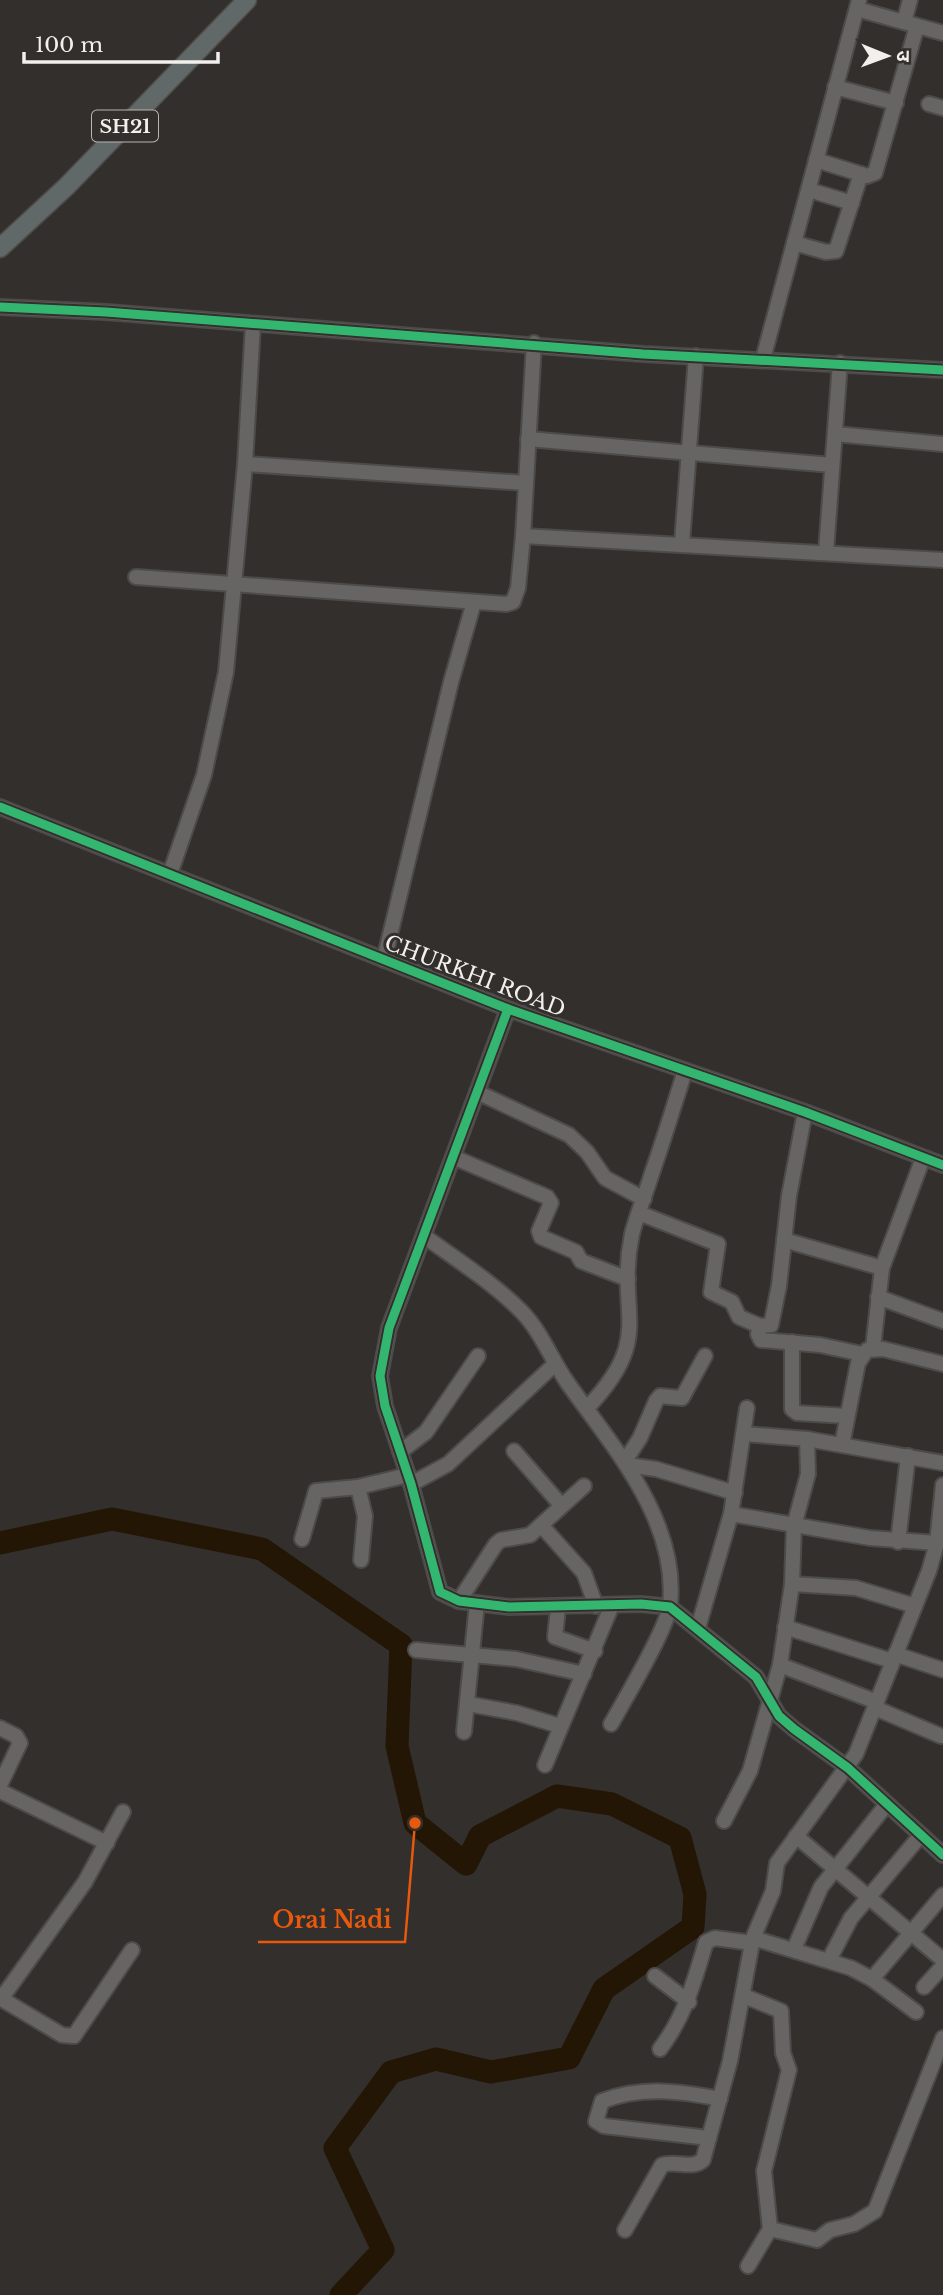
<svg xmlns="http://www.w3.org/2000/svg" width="943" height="2295" font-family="'Libre Baskerville','Noto Sans Devanagari',serif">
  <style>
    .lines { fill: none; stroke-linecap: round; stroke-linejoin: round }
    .river { stroke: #231604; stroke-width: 23 }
    .minor-casing { stroke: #4d4b49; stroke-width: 18 }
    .major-casing { stroke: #4d4b49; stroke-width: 21 }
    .minor { stroke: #666563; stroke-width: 14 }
    .major { stroke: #606868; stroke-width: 18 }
    .cycleway-casing { stroke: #332f2c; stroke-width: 13 }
    .cycleway { stroke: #33b770; stroke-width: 9 }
    .labels { text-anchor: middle; stroke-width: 6; stroke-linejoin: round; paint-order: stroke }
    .shield { fill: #332f2c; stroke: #b9b6b3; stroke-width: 2 }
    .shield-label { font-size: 19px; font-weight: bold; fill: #f2f0ed }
    .street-label { font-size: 21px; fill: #f2f0ed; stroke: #332f2c }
    .leader { fill: none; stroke: #e8590c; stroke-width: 2.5 }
    .callout-dot { fill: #e8590c; stroke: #332f2c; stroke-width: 2.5 }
    .callout-label { font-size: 23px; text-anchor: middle; font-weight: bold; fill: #e8590c; stroke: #332f2c; stroke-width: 6; stroke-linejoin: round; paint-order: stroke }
  </style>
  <rect width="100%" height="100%" fill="#322f2d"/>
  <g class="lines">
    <polyline class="river" points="0,1543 112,1519 262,1549 401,1645 397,1746 415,1823 466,1864 480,1836 557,1796 612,1804 680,1838 695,1894 693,1927 604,1989 569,2058 491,2072 436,2059 391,2072 335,2148 383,2250 341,2295"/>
    <g class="minor-casing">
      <g id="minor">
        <polyline points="857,9 943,33"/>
        <polyline points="904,22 910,0"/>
        <polyline points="835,87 896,103"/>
        <polyline points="929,104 943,108"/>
        <polyline points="816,160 867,176 875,173 917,26"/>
        <polyline points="809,190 852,203"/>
        <polyline points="794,243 826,252 836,251 861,174"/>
        <polyline points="0,307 106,312 643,354 943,370"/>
        <polyline points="763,359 859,0"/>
        <polyline points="835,434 943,444"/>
        <polyline points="528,439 832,465"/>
        <polyline points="245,464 526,483"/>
        <polyline points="523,536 943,560"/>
        <polyline points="682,543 696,356"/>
        <polyline points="826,552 840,363"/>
        <polyline points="136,577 506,604 513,602 518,588 523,536 534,343"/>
        <polyline points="0,807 508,1009 805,1112 943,1165"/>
        <polyline points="170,874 204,775 226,672 245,464 253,324"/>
        <polyline points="384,960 451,682 474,602"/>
        <polyline points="508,1009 389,1328 380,1376 385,1406 411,1484 440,1592 459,1601 509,1607 641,1604 670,1607 756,1677 779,1716 794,1729 848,1768 943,1855"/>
        <polyline points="477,1092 569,1135 587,1152 605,1178 644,1199"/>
        <polyline points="453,1157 547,1197 551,1203 539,1231 541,1237 576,1252 581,1261 628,1279"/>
        <polyline points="639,1213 718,1244 711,1292 732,1302 739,1317 760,1326 771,1325 779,1286 789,1196 805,1112"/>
        <path d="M424,1236C457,1260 492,1282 521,1311C541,1331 551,1359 567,1382C612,1446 679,1520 670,1605C667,1629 625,1699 611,1724"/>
        <polyline points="784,1240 882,1268"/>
        <polyline points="878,1297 943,1321"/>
        <polyline points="760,1326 758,1334 761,1340 820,1345 862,1354"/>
        <polyline points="792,1342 792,1409 797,1413 847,1416"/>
        <polyline points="873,1348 882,1268 923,1158"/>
        <path d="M587,1408C657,1335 615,1315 632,1234C637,1214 646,1193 652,1173C664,1139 674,1105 685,1071"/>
        <polyline points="745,1434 807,1439 943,1463"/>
        <polyline points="842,1445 858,1363 867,1350 883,1349 943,1364"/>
        <polyline points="514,1451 561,1505"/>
        <polyline points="400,1452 426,1432 478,1356"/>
        <polyline points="625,1461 640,1438 656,1401 660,1396 682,1398 705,1356"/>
        <polyline points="627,1465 656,1469 735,1493"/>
        <polyline points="411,1484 448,1464 555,1364"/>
        <polyline points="358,1487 365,1516 361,1560"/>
        <polyline points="731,1514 870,1538 937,1543"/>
        <polyline points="541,1525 584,1573 596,1606"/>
        <polyline points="302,1539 316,1491 358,1487 408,1475"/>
        <polyline points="898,1542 908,1456"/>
        <polyline points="792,1584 856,1588 915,1606"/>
        <polyline points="459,1601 496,1544 501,1540 530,1535 584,1486"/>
        <polyline points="558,1608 555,1637 595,1651"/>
        <polyline points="785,1627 892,1661"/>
        <polyline points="698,1628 731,1514 747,1408"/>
        <polyline points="416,1650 516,1659 584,1674"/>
        <polyline points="895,1654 943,1670"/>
        <polyline points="780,1665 877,1702"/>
        <polyline points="468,1704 517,1713 560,1726"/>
        <polyline points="875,1708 941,1736"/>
        <polyline points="0,1728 16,1736 20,1743 0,1785"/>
        <polyline points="464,1732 477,1603"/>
        <polyline points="545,1765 612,1605"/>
        <polyline points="0,1791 107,1843"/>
        <polyline points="724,1821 750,1771 780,1665 792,1584 794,1526 808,1474 807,1439"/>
        <polyline points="796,1836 943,1960"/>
        <polyline points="753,1938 851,1968 872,1979 916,2012"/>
        <polyline points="794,1949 821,1887 887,1804"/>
        <polyline points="829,1960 851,1918 921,1835"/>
        <polyline points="655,1976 689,2002"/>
        <polyline points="872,1979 943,1895"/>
        <polyline points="924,1987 943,1966"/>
        <polyline points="744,1996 781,2011 783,2053 789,2070 764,2171 770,2229 748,2266"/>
        <polyline points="0,1998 62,2035 74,2036 132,1950"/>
        <polyline points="1,1999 85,1882 123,1812"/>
        <path d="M660,2049C685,2016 694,1982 706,1942L715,1938L752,1943"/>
        <path d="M709,2138L604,2126L596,2121L602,2101C642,2086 680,2091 720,2099"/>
        <polyline points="770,2229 817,2240 830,2230 854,2224 875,2211 943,2038"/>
        <path d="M625,2230L662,2165C676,2160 692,2170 703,2160L730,2061L753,1938L773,1891L777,1863L856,1754L929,1571L937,1543L943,1485"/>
      </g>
    </g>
    <g class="major-casing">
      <polyline id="major" points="0,248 67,186 247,0"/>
    </g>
    <use href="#minor" class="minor"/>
    <use href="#major" class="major"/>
    <g class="cycleway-casing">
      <g id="cycleway">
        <polyline points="0,307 106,312 643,354 943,370"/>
        <polyline points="0,807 508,1009 805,1112 943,1165"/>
        <polyline points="508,1009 389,1328 380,1376 385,1406 411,1484 440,1592 459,1601 509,1607 641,1604 670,1607 756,1677 779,1716 794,1729 848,1768 943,1855"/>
      </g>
    </g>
    <use href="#cycleway" class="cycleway"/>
  </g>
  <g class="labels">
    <rect class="shield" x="92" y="110.5" width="66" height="31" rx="5"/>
    <g class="shield-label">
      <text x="125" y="133">SH21</text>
    </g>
    <g class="street-label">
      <text transform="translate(475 976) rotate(21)" y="7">CHURKHI ROAD</text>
    </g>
  </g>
  <path class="leader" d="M415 1823L405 1942H258"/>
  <circle class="callout-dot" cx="415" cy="1823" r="7"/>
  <g class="callout-label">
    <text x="332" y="1928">Orai Nadi</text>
  </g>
  <g transform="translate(887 56) rotate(91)" stroke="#332f2c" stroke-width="5" paint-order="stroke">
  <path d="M0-5L12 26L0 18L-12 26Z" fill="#f2f0ed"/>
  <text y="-10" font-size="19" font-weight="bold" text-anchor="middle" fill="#f2f0ed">उ</text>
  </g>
  <path d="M24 52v10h194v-10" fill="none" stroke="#f2f0ed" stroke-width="3.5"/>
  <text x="35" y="52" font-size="21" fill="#f2f0ed" stroke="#332f2c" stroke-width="5" paint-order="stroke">100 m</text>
</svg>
